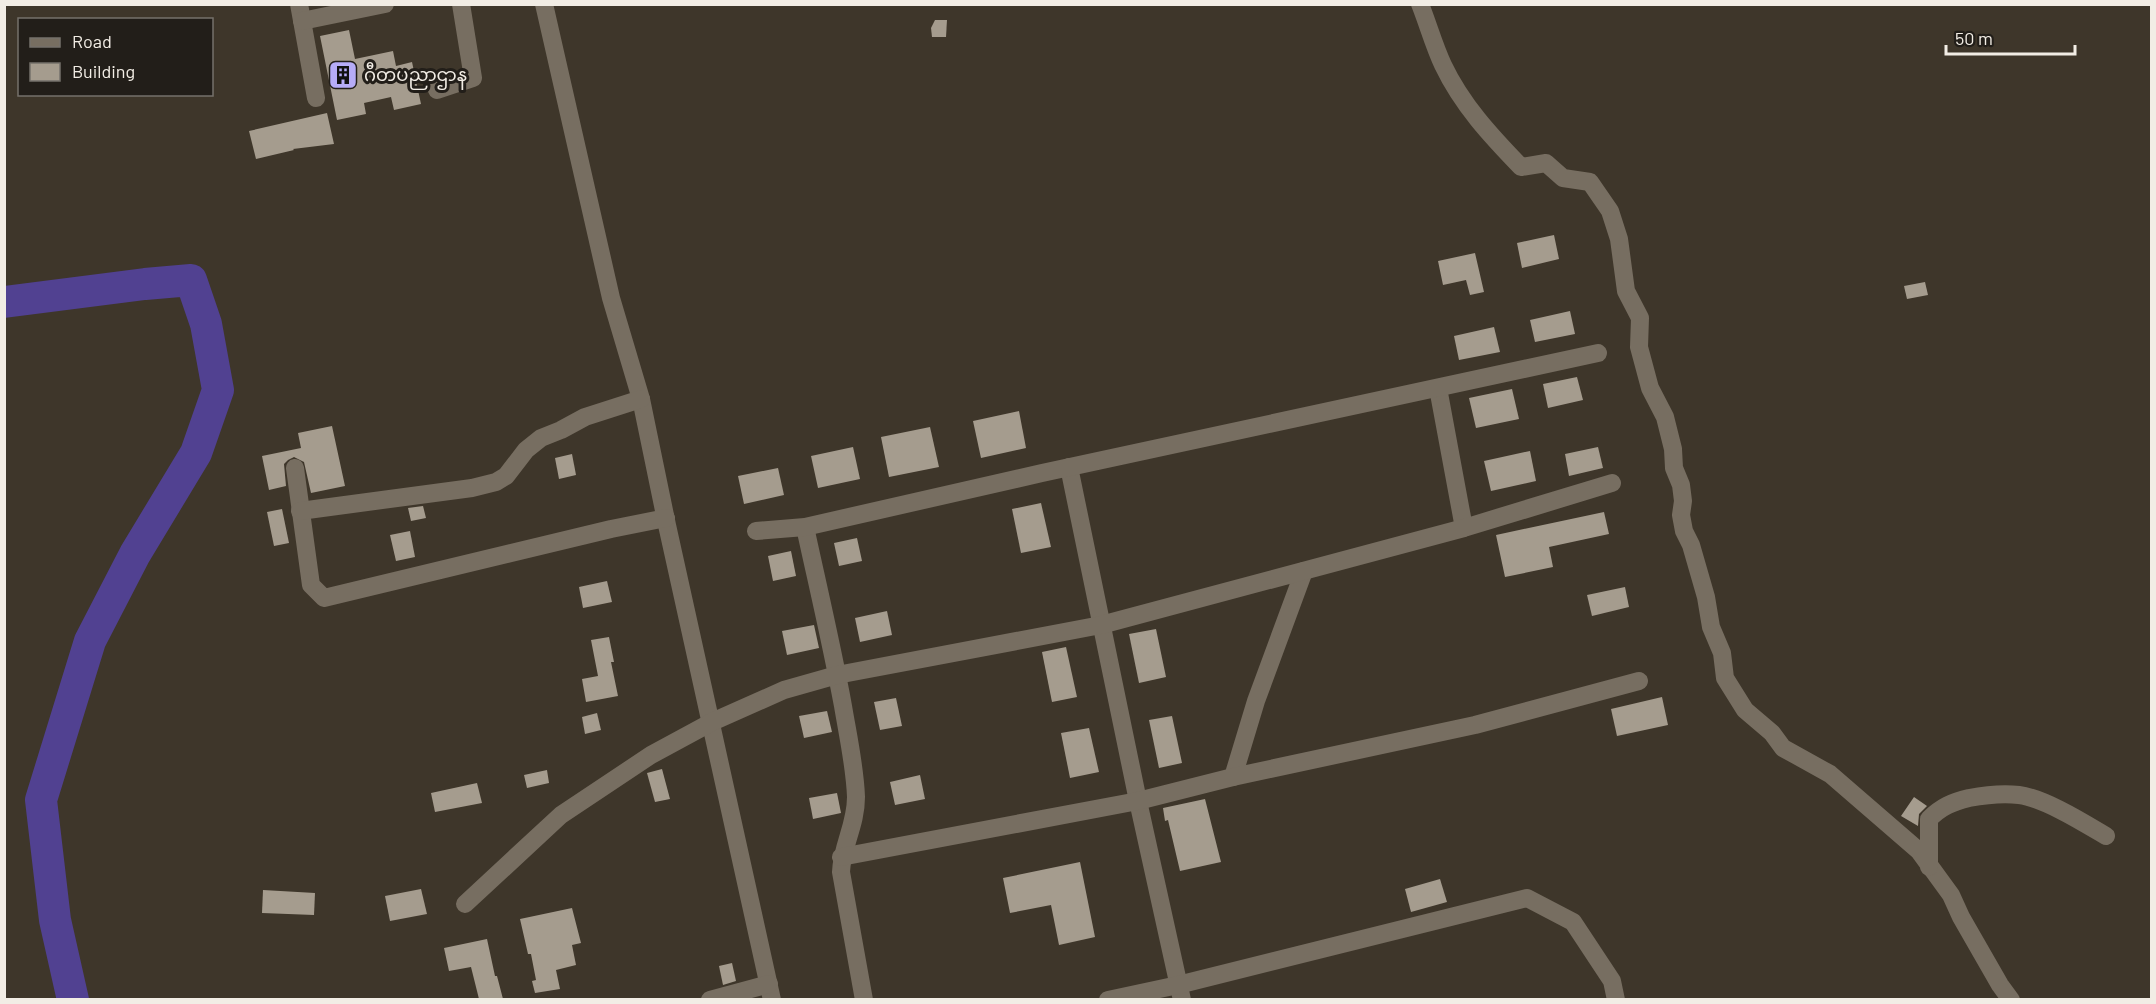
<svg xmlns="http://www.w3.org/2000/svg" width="2156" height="1004" font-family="Barlow,'Noto Sans Myanmar',sans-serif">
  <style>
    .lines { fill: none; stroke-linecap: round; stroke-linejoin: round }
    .river { stroke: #514191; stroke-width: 32 }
    .building { fill: #a59c8e }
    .minor { stroke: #776e61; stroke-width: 18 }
    .labels { text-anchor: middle; stroke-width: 6; stroke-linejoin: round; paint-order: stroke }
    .poi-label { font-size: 18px; fill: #f2ede5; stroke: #221e19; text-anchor: start }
  </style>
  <rect width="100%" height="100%" fill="#3e362a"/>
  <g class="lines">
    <polyline class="river" points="4,302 145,284 191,280 206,324 218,390 196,453 135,554 90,641 41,800 55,920 73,1000"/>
  </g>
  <g class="building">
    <polygon points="935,20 947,20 946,37 932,37 931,28"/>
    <polygon points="349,30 355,59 393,51 396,66 412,62 421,104 394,110 391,97 364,103 366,114 337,120 320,36"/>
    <polygon points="327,113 334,144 293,149 294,150 256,159 249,131"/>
    <polygon points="1554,235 1559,259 1522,268 1517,243"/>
    <polygon points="1475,253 1484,292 1470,295 1466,280 1443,285 1438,261"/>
    <polygon points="1925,282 1928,295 1907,299 1904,286"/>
    <polygon points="1570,311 1575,334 1535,342 1530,320"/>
    <polygon points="1494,327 1500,352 1459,360 1454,336"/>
    <polygon points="1577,377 1583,400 1548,408 1543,384"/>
    <polygon points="1512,389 1519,419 1476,428 1469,398"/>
    <polygon points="1019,411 1026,448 981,458 973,421"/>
    <polygon points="332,426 345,486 311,493 304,462 294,457 288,460 284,464 286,486 269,490 262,456 301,448 298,433"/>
    <polygon points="930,427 939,467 889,477 881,437"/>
    <polygon points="853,447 860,479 818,488 811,456"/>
    <polygon points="1598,447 1603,468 1569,476 1565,454"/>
    <polygon points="1530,451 1536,481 1491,491 1484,461"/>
    <polygon points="572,454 576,475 559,479 555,458"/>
    <polygon points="778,468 784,495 744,504 738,476"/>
    <polygon points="1041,503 1051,547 1021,553 1012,509"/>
    <polygon points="423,506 426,518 411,521 408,508"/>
    <polygon points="282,509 289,543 274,546 267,512"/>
    <polygon points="1604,512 1609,534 1549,547 1553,567 1505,577 1496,535"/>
    <polygon points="410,531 415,557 396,561 390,535"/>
    <polygon points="857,538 862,561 839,566 834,543"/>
    <polygon points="791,551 796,576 773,581 768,556"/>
    <polygon points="607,581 612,602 583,608 579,587"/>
    <polygon points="1625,587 1629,607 1592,616 1587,595"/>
    <polygon points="887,611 892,635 860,642 855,618"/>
    <polygon points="814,625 819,648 787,655 782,631"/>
    <polygon points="1156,629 1166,677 1139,683 1129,634"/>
    <polygon points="609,637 614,662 611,662 618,696 586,702 582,679 598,676 591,640"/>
    <polygon points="1066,647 1077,697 1052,702 1042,652"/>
    <polygon points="1662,697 1668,725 1617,736 1611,709"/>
    <polygon points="896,698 902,726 880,730 874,702"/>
    <polygon points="827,711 832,732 804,738 799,716"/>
    <polygon points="597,713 601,730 585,734 582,717"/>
    <polygon points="1172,716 1182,763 1159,768 1149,720"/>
    <polygon points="1089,728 1099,772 1070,778 1061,733"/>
    <polygon points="662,769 670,799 655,802 647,773"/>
    <polygon points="547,770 549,783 527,788 524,775"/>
    <polygon points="920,775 925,799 895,805 890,782"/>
    <polygon points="477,783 482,803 435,812 431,793"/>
    <polygon points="837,793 841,813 813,819 809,798"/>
    <polygon points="1914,797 1927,806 1919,814 1918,826 1901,816"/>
    <polygon points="1205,799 1221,862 1180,871 1168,820 1165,821 1163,808"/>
    <polygon points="1080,862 1095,937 1059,945 1051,905 1010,913 1003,878"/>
    <polygon points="1440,879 1447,902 1411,912 1405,889"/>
    <polygon points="421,889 427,914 390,921 385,896"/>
    <polygon points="263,890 315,893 314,915 262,913"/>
    <polygon points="572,908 581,943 572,945 576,965 556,970 560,989 535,993 532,981 536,980 531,954 528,954 520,919"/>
    <polygon points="487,939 495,976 497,976 503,999 479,999 471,967 449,971 444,948"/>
    <polygon points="732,963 736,981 723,985 719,966"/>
  </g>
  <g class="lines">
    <g class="minor">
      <polyline points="299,4 316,98"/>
      <polyline points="544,4 611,298 641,399 667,525 772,1000"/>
      <path d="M1420,4C1428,24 1434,46 1443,65C1462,105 1491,136 1521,167L1546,163L1563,178L1590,182L1610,211L1619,239L1626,291L1640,318L1639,347L1650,388L1665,417L1673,449L1674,468L1681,485L1683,501L1681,515L1684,531L1691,545L1706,597L1711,627L1722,653L1725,678L1745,710L1772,733L1783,748L1830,774L1919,851L1951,895L1961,917L2000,985L2011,1000"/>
      <polyline points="302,21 385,4"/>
      <polyline points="437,90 473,78 461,4"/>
      <polyline points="1438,388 1464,528"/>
      <polyline points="1069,467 1138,801 1182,1000"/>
      <polyline points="295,468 311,585 324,598 611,529 666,518"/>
      <polyline points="300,511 472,488 496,482 506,476 526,450 541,438 561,430 585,417 641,399"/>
      <path d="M805,527C818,587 832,646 843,706C848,736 855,767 856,797C856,826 842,845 841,872L864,1000"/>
      <polyline points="756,531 805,527 1042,473 1598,353"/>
      <polyline points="1233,777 1256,701 1304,571"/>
      <polyline points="841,857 1138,801 1233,777 1475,725 1639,681"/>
      <path d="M1929,867V819C1941,807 1952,802 1969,798C1985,795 2002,793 2019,795C2044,798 2084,823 2106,836"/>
      <polyline points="465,904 561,815 651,755 712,722 784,690 837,675 1101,625 1464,528 1612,483"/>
      <polyline points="710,1000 769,984"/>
      <polyline points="1108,1000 1178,985 1527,898 1573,922 1612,981 1616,1000"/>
    </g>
  </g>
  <defs>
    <g id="building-square" transform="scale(1.5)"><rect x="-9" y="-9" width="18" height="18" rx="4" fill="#b6acf8" stroke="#221e19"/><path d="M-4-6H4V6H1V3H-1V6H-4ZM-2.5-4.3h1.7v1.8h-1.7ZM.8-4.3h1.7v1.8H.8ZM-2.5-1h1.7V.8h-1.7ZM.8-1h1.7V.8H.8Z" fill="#111"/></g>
  </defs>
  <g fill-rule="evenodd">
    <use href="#building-square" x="343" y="75"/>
  </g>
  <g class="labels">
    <g class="poi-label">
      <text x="364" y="81">ဂီတပညာဌာန</text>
    </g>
  </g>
  <rect width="2156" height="1004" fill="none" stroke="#f2ede5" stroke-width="12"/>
  <rect x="18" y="18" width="195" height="78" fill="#221e19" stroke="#75716b" stroke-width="1.5"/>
  <rect x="30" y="38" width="30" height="9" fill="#776e61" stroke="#75716b" stroke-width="1.5"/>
  <text x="72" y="48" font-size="18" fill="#f2ede5">Road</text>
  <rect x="30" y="63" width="30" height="18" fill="#a59c8e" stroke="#75716b" stroke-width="1.5"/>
  <text x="72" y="78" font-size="18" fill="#f2ede5">Building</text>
  <path d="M1946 45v9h129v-9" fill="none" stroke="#f2ede5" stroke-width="3"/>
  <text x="1955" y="45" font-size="18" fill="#f2ede5" stroke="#221e19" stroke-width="4.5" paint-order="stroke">50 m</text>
</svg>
